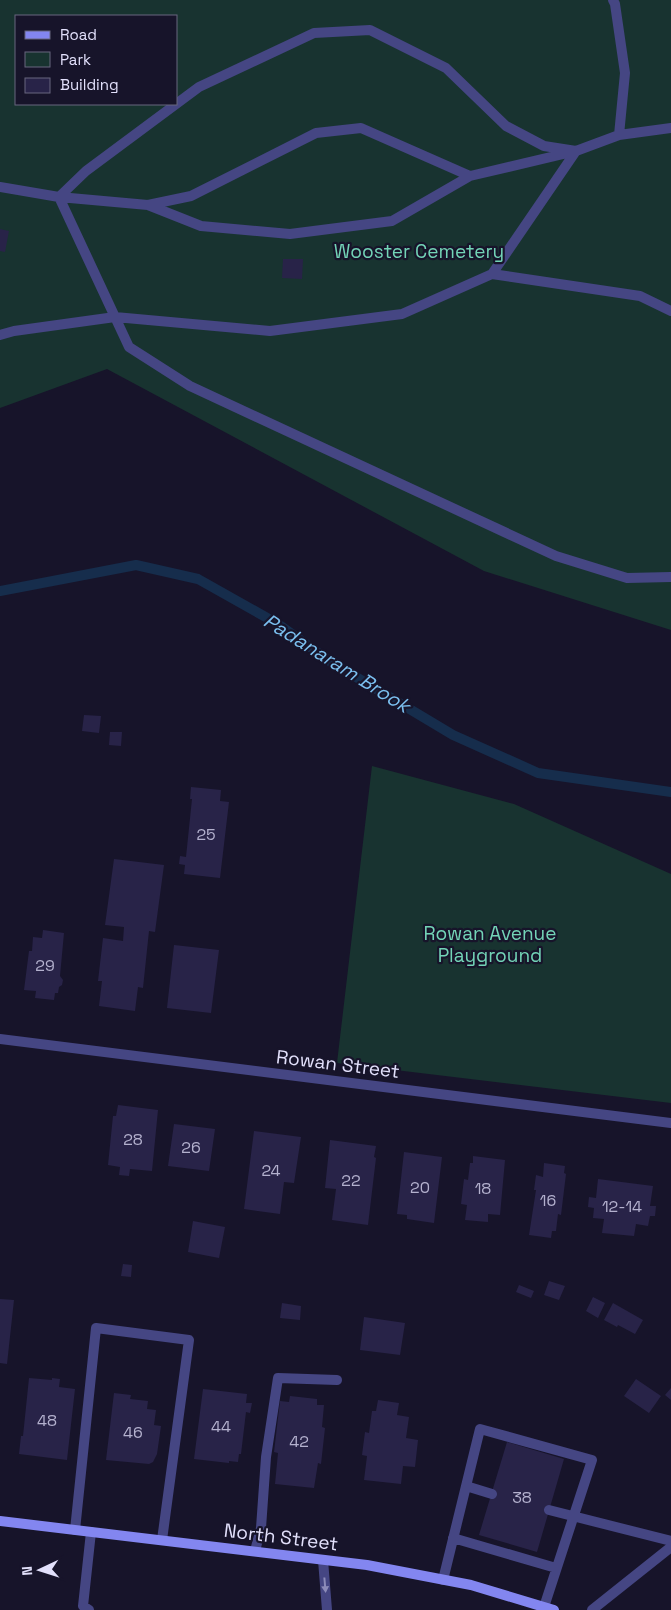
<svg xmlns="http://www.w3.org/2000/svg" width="671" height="1610" font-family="'Space Grotesk',sans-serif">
	<rect width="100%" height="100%" fill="#17142a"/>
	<!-- green -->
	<path fill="#183330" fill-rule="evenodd" d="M0,0H671V630L484,571L107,369L0,408ZM16,16H176V104H16Z
		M372,766L514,804L671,874V1103L337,1063Z"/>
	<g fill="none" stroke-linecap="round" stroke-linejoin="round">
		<!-- stream -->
		<path stroke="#162d4c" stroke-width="10" d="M0,591L136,565L198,579L278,624L331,662L453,735L538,773L671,792"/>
	</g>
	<!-- building -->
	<path fill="#282348" d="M0,229L9,231L5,252L0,251Z
		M283,259H303L302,279L282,278Z
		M84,715L101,716L99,733L82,731Z
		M110,732H122L121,746L109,745Z
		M191,787L221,790L220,801L229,802L220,878L184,874L185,865L179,864L180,856L186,857L192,799H190Z
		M114,859L164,865L155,932L149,931L143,988L138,987L135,1011L99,1006L102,981H98L103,938L123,941L124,927L105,925Z
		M43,930L64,933L60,976L63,980L62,985L59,987L58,993H55L54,1000L35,998L36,991L24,990L29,951H32L33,937L42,938Z
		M174,945L219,950L211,1013L167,1008Z
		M118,1105L158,1110L152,1171L130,1169L129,1176L119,1175L120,1167L108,1165L113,1116H116Z
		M174,1124L215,1129L209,1171L168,1166Z
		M254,1131L301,1137L294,1183L284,1182L280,1214L244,1209Z
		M330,1140L376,1146L374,1157L376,1158L368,1225L332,1220L336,1189L325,1188Z
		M404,1152L442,1157L434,1223L407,1219V1215L397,1214Z
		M473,1156L505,1160L500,1215L488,1214V1222L465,1220L467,1205L461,1204L464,1179L468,1180L470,1163H473Z
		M544,1163L565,1166L564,1173L566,1174L561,1215L558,1214L556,1231H552L551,1238L529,1235L536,1190H534L536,1175L543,1177Z
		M598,1179L653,1186L650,1206H656L655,1216H650L648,1226L636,1224L634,1236L602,1233L604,1219L593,1218L594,1208L588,1207L589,1197L596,1198Z
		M193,1221L225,1227L219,1258L188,1252Z
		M123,1264L132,1265L131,1277L121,1276Z
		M549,1281L565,1286L559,1300L544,1295Z
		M519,1285L534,1291L531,1298L516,1292Z
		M593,1297L605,1303L598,1318L586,1311Z
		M0,1299L14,1300L7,1364L0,1363Z
		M282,1303L301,1306L300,1320L280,1318Z
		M613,1303L643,1320L635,1334L618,1325L617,1327L604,1320Z
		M364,1317L405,1323L400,1355L360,1350Z
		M29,1378L52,1380V1378L60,1379L59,1387L75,1389L67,1460L19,1454L21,1436H23Z
		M636,1379L661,1396L649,1413L624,1396Z
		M671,1388V1400L665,1395Z
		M203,1389L247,1394L246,1403H252L250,1413L246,1412L241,1454H239L238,1462L229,1461V1463L194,1459Z
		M114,1393L131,1395L130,1399L148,1401L147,1409L156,1410L154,1425L161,1426L157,1454L153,1462L149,1464L106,1460Z
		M290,1396L317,1399V1405H324L322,1427L325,1428L321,1464L318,1463L314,1488L275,1484L278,1453L274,1452L280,1401L289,1402Z
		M378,1400L399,1403L397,1415L409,1417L406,1438L418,1440L415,1467L403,1466L401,1484L364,1480L367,1456L362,1455L365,1432L369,1433L372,1411H376Z
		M507,1442L564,1459L537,1552L479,1535Z"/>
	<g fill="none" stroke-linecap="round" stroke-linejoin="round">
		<!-- service -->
		<path stroke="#454683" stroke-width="10" d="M613,0L615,4L625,73L619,135
			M576,151L544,146L506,126L446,68L370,30L314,33L199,87L86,171L59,197L148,205L191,196L316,133L361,128L470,176L576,151L619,135L671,128
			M0,187L59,197L129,347L190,386L556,556L627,578L671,577
			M148,205L201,226L290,234L392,221L470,176
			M492,274L640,296L671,311
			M0,335L14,331L115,317L270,331L402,314L492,274L576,151
			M466,1486L492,1494
			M549,1510L671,1541
			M75,1530L96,1328L189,1340L162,1540
			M453,1538L556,1568
			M255,1551L261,1528L266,1457L278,1378L337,1380
			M323,1560L327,1610
			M443,1580L480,1429L592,1460L544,1607
			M89,1610L83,1606L91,1532"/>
		<!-- minor -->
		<path stroke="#454683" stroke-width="10" d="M0,1039L671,1123"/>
		<!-- tertiary -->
		<path stroke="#454683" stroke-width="10" d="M592,1610L671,1547"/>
		<!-- secondary -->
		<path stroke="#8386f0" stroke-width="10" d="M0,1521L367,1565L471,1585L554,1610"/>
	</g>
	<!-- one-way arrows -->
	<defs><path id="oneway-solid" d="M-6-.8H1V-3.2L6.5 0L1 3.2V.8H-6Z" transform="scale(1.25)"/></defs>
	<use fill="#8c8bb9" href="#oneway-solid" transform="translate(325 1585) rotate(85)"/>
	<g text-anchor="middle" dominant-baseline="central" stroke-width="4.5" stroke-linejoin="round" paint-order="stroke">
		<!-- number labels -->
		<g font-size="16" fill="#b4b1ce">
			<text x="206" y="834">25</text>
			<text x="45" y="965">29</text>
			<text x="133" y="1139">28</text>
			<text x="191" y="1147">26</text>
			<text x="271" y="1170">24</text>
			<text x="351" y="1180">22</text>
			<text x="420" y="1187">20</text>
			<text x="483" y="1188">18</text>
			<text x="548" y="1200">16</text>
			<text x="622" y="1206">12-14</text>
			<text x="47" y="1420">48</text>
			<text x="221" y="1426">44</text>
			<text x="133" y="1432">46</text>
			<text x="299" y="1441">42</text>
			<text x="522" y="1497">38</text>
		</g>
		<!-- park labels -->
		<g font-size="19" fill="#73d4b7" stroke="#17142a">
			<text x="419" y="251">Wooster Cemetery</text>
			<text x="490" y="933">Rowan Avenue<tspan x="490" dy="22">Playground</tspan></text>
		</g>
		<!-- street labels -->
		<g font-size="19" fill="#e2e0fb" stroke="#17142a">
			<text transform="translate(338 1064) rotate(7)">Rowan Street</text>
			<text transform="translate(281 1537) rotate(7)">North Street</text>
		</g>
		<!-- water labels -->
		<g font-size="20" font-style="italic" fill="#7bbfef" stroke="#17142a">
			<text transform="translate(337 663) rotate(32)">Padanaram Brook</text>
		</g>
	</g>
	<!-- legend -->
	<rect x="15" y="15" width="162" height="90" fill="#17142a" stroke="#68667e"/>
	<rect x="25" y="31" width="25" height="8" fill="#8386f0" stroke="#68667e"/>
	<text x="60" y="40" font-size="15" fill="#e2e0fb">Road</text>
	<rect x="25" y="52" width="25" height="15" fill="#183330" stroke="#68667e"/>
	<text x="60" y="65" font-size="15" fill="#e2e0fb">Park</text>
	<rect x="25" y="78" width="25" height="15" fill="#282348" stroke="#68667e"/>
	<text x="60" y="90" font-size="15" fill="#e2e0fb">Building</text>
	<!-- north arrow -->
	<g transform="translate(40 1570) rotate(266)" stroke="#17142a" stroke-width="4" paint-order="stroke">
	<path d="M0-4L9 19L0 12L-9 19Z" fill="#e2e0fb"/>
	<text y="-8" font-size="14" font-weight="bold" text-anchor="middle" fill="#e2e0fb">N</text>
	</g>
</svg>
